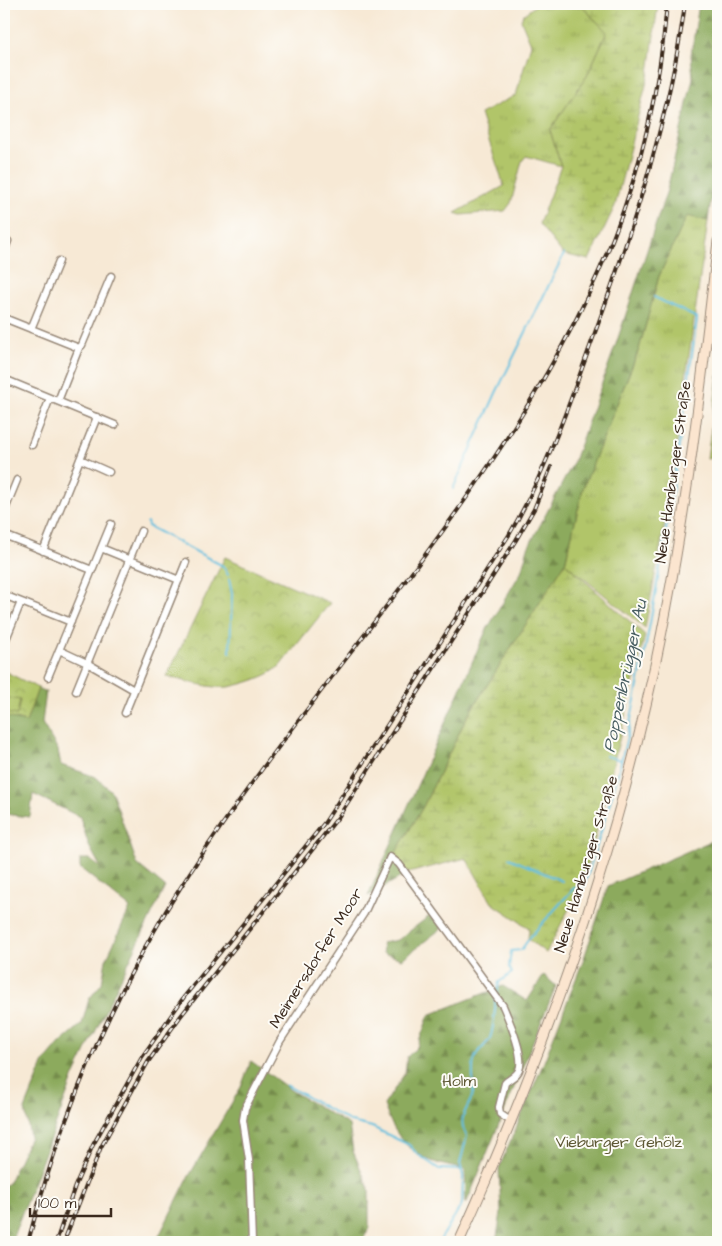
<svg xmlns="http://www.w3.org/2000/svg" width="722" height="1246" font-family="'Architects Daughter',sans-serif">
	<defs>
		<pattern id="grass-tufts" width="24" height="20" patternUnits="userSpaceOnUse" patternTransform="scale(1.25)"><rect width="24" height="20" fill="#b1c569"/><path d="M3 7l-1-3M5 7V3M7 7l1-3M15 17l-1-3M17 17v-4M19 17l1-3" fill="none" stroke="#99a95b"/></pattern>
		<pattern id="forest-firs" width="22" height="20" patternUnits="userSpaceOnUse" patternTransform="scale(1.25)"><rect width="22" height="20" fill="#8caa5d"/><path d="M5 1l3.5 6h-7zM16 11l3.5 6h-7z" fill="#748b4c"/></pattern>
		<pattern id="wetland-marsh" width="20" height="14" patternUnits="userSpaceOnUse" patternTransform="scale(1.25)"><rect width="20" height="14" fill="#b1c569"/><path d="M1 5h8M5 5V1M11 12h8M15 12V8" fill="none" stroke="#99a95b"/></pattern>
		<pattern id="park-crowns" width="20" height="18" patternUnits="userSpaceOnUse" patternTransform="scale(1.25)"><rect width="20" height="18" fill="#b1c569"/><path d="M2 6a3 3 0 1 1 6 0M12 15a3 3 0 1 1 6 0" fill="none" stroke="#99a95b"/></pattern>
	</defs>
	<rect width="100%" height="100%" fill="#fdfcf7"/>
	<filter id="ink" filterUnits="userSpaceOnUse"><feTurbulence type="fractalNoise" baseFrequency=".02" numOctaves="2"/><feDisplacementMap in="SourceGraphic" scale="10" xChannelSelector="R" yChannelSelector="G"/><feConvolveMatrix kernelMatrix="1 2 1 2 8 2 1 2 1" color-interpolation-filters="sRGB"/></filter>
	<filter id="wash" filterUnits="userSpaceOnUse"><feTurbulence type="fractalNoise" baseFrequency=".0096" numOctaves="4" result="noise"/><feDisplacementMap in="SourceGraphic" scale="20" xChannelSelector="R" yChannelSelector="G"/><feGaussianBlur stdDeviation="1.12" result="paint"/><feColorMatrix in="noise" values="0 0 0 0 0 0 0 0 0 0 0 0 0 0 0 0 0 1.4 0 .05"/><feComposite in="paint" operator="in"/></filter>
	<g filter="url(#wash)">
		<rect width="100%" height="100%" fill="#f7e9d5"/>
		<!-- grass -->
		<path fill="url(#grass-tufts)" stroke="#767844" d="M537,4H580L607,32L587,76L550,130L561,166L526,156L522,161L511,203L505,211L461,215L455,213L504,186L480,114L516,95L531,44L521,20L523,15Z
			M687,215L708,221L667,512L645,628L565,563L583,488L639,349L659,276Z
			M718,375V457L707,459Z"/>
		<!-- forest -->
		<path fill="url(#forest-firs)" stroke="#646a3e" d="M699,4H718V146L708,221L687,216L659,276L639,349L583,488L565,563L467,717L423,807L394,856L408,873L368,896L486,631L521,572L528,548L574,461L616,344L667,190L693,78L691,55Z
			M38,688L46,692L42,723L58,750L61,765L96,777L112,792L137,864L165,887L74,1076L11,1242H4V1186L9,1182L30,1137L25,1109L44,1062L60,1043L82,1024L89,999L102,983L106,960L130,908L80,868V859H89L101,868L89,846L80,817L33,794L30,817L4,814V716L26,722Z
			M718,838V1242H496L501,1213L499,1168L544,1062L584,958L608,886Z
			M432,914L442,928L402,959L383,953L382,943L398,940Z
			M544,975L556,986L466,1204L465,1169C420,1163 398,1147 384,1105L405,1073L407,1057L417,1047L429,1015L503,986L527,1001Z
			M251,1061L292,1091L349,1125L353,1151L369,1189V1228L362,1242H156L189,1176L241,1087Z"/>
		<!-- wetland -->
		<path fill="url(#wetland-marsh)" stroke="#767844" d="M580,4H658L649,73L615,206L589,260L563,254L539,224L561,166L550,130L587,76L607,32Z
			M565,563L645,635L595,838L580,888L546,953L528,939L529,928L492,903L466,858L408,873L394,856L423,807L467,717Z"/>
		<!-- park -->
		<path fill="url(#park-crowns)" stroke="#767844" d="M225,557L330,603L279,667C267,677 244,684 228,687C212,689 183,681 167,676Z
			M4,671L38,688L26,722L4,716Z"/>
		<!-- pitch -->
		<path fill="#b1c569" stroke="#767844" d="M4,697L20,700L17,715L4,713Z"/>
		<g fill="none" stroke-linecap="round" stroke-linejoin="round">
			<!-- stream -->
			<path stroke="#61bfdf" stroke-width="2" d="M453,489L496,393L564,254
				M147,522L148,526L223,566L228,575
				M229,579L232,594L230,652
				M606,756L621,760
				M509,858L562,881
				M497,994L499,982L512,973L509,967L511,951L521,950L531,936L574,888L583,889C601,832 620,773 632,714C660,583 679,450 697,318L654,297
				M286,1085L351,1122L372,1127L409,1145L417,1154L439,1169L461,1170
				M439,1242L462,1204L463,1176L460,1163L467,1136C455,1117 470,1108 473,1093C475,1082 470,1071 475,1058C477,1052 485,1046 489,1040C493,1034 496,1006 495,999"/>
		</g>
	</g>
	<g filter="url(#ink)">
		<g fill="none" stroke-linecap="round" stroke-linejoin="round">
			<defs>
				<path id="street" d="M4,25V27
					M4,252L8,241
					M4,318L79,348
					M31,329L59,261
					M4,379L115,425
					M58,401L79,348L82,345L111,276
					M32,445L50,398
					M80,459L109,472
					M4,512L17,480
					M4,535L92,570
					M101,548L179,580
					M43,551L97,417
					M4,595L71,622
					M4,644L21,602
					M59,650L87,663L134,690
					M48,677L111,524
					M76,691L141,531
					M125,713L186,562
					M252,1242L249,1160L243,1120L245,1108L280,1041L364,913L390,857L399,864L503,1006C509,1020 525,1056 519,1070C517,1076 509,1079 505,1083L499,1107L500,1114L512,1122"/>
				<path id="secondary" d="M459,1242C537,1069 603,891 646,705C682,553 700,397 718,241"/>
			</defs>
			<!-- street casing -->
			<use href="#street" stroke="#998a7a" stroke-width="9"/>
			<!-- secondary casing -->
			<use href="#secondary" stroke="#998a7a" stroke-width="11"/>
			<!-- street -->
			<use href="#street" stroke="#fff" stroke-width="6"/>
			<!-- secondary -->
			<use href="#secondary" stroke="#fbe5cf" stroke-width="9"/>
			<defs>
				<path id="rail" d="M66,1236L101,1147L148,1062L180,1017L339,816L516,540L534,509L551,467
					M28,1242C62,1112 116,986 189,874C326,663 520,473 613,238C643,163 660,84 667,4
					M56,1242L75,1186L93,1145L142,1057L184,997L325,822L509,535C547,470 571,399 597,327C635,222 670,115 685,4"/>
			</defs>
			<!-- rail casing -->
			<use href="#rail" stroke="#3b2a1e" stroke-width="4"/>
			<!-- rail -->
			<use href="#rail" stroke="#fdfcf7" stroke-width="2" stroke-dasharray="5.5" stroke-linecap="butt"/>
		</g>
	</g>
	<g text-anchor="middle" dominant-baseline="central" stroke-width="4" stroke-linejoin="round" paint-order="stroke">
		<!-- street labels -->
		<g font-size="16" fill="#3b2a1e" stroke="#fdfcf7">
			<text transform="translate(673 472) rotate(-82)">Neue Hamburger Straße</text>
			<text transform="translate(586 864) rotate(-73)">Neue Hamburger Straße</text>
			<text transform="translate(316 958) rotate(-58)">Meimersdorfer Moor</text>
		</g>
		<!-- park labels -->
		<g font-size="16" fill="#5e5834" stroke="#fdfcf7">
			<text x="459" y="1081">Holm</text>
			<text x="619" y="1142">Vieburger Gehölz</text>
		</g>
		<!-- water labels -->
		<g font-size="18" font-style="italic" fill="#485e62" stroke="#fdfcf7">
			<text transform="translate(625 676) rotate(-78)">Poppenbrügger Au</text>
		</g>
	</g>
	<!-- margin -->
	<rect width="722" height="1246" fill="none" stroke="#fdfcf7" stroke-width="20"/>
	<!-- scale -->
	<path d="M30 1208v8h81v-8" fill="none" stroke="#3b2a1e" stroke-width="2.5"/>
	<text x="38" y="1208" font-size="15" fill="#3b2a1e" stroke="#fdfcf7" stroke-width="4" paint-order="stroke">100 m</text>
</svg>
